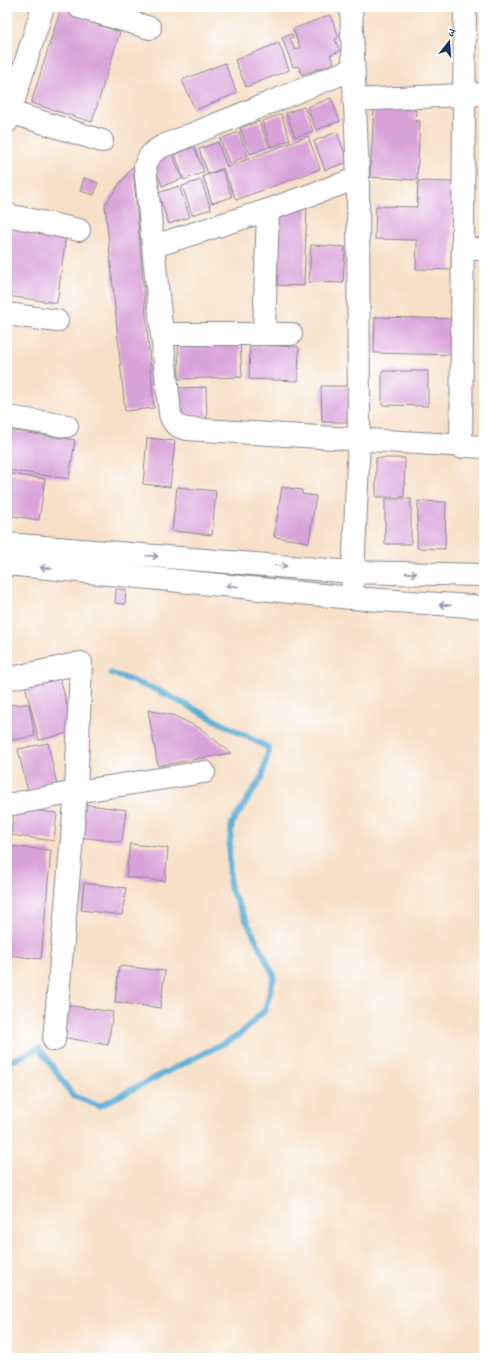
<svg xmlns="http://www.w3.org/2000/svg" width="491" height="1365" font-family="'IM FELL French Canon','Noto Serif Devanagari',serif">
	<rect width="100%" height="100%" fill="#fff"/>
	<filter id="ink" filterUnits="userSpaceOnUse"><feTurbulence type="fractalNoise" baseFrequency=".025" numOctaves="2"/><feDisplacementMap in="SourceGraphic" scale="8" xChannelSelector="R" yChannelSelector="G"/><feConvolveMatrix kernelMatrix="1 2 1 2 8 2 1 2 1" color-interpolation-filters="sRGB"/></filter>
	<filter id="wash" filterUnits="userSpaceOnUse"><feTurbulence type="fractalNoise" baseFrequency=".012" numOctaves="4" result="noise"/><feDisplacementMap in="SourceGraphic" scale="16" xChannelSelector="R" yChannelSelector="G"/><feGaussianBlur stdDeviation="0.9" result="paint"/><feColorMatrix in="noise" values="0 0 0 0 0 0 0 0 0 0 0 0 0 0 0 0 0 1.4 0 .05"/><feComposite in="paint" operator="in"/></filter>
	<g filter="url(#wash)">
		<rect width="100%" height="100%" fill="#f6dfc6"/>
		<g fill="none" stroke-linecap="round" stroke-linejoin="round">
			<!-- stream -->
			<path stroke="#58abd4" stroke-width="6" d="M7,1063L39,1048L73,1096L99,1106L238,1036L265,1010L274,976L230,888L229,851L232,823L262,777L269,748L159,691L111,673"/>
		</g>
		<g id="blocks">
			<!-- building -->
			<path fill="#d8a1d8" d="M7,7H11L7,20Z
				M61,8L91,18L89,22L120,32L92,122L31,103Z
				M330,15L339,37L335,39L340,51L330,55L334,63L302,75L298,66L293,67L282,38L292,34L293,37L290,38L295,50L300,48L293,29Z
				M279,43L289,70L246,87L235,60Z
				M225,63L237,93L195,110L182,80Z
				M331,98L340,121L316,130L307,107Z
				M304,107L313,131L295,137L286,113Z
				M374,108L416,110L415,121H420L417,180L370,177Z
				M281,114L290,140L271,147L262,121Z
				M259,121L269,147L250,154L240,128Z
				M239,132L248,156L229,163L220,139Z
				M337,132L348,162L325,170L314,141Z
				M308,136L320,169L236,200L223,168L208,174L199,149L218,142L227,167Z
				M194,147L204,172L184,180L175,154Z
				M172,153L182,179L162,186L152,160Z
				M133,166L154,408L125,411L105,204Z
				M222,170L232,197L212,203L203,176Z
				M84,178L98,183L94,195L80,191Z
				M201,180L211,209L192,215L182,186Z
				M418,181L453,182L451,270L416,269L417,240L375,239L376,206L417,207Z
				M179,186L190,217L169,224L158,193Z
				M307,205L304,286L274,285V216Z
				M7,227L66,235L57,303L7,296Z
				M311,245L345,247L343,283L309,282Z
				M375,317L456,319V355L374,353Z
				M240,339L242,377L179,379L178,341Z
				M250,345L299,347L298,381L249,379Z
				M382,371H428V406L382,405Z
				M321,386H348L349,422H322Z
				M206,387L207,420H177V388Z
				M482,407H484V436H482Z
				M7,430L75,440L69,479L7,470Z
				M147,438L175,441L170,487L143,484Z
				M376,458H405L404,497H376Z
				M7,473L45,479L39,520L7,515Z
				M177,487L216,491L212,535L172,531Z
				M282,487L302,490V494L316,496L309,542L274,537Z
				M385,499H411V544H385Z
				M418,501L446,502L445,549L417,548Z
				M116,589L126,590L125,604L115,603Z
				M60,676L73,732L39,740L25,685Z
				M29,704L35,736L7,741V705Z
				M148,710L175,716L201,729L231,753L158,766Z
				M48,743L57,785L28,792L18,749Z
				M82,804L126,810L122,842L78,837Z
				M14,808L57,813L54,841L11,835Z
				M130,844L168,848L165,881L126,877Z
				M7,846L51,850L41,959L7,955Z
				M84,883L126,888L122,915L81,910Z
				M119,966L165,971L160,1008L115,1002Z
				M66,1005L113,1012L108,1045L61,1037Z"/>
		</g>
	</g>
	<g filter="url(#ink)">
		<use href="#blocks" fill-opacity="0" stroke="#888792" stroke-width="1"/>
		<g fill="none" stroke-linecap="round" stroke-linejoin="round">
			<defs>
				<path id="minor" d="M79,7L150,28
					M351,7L358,178L359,439L352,598
					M353,69L163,146C153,151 149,155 145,166L170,414C173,424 177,427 187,429L484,447
					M354,100L484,94
					M10,112L102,141
					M7,122L43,7
					M7,215L79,230
					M154,246L268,210L358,178
					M464,249H484
					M7,314L57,321
					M264,333L268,210
					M163,334H291
					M7,417L67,426
					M461,447L465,7
					M7,544L352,572L484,575
					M7,564L352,598L484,607
					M7,679L81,663L76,792L54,1040
					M7,805L76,792L204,772"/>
			</defs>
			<!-- minor casing -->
			<use href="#minor" stroke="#888792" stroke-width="24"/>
			<!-- minor -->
			<use href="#minor" stroke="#fff" stroke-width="22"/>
		</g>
		<!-- one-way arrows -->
		<defs><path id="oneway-shaft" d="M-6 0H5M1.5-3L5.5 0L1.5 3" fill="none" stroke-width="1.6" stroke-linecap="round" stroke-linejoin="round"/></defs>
		<g stroke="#8d97ae">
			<use href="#oneway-shaft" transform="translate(152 556) rotate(5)"/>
			<use href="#oneway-shaft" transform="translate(281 566) rotate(5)"/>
			<use href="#oneway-shaft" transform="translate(46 568) rotate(-174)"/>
			<use href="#oneway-shaft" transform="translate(411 573) rotate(1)"/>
			<use href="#oneway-shaft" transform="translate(232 586) rotate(-174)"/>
			<use href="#oneway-shaft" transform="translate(445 605) rotate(-176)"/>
		</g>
	</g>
	<!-- margin -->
	<rect width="491" height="1365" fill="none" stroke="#fff" stroke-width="24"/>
	<!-- north arrow -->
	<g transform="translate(449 42) rotate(17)" stroke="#ffffff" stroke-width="3" paint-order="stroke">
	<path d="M0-3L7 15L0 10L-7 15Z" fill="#1b2f5e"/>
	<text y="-6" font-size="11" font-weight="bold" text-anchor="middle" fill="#1b2f5e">उ</text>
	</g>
</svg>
